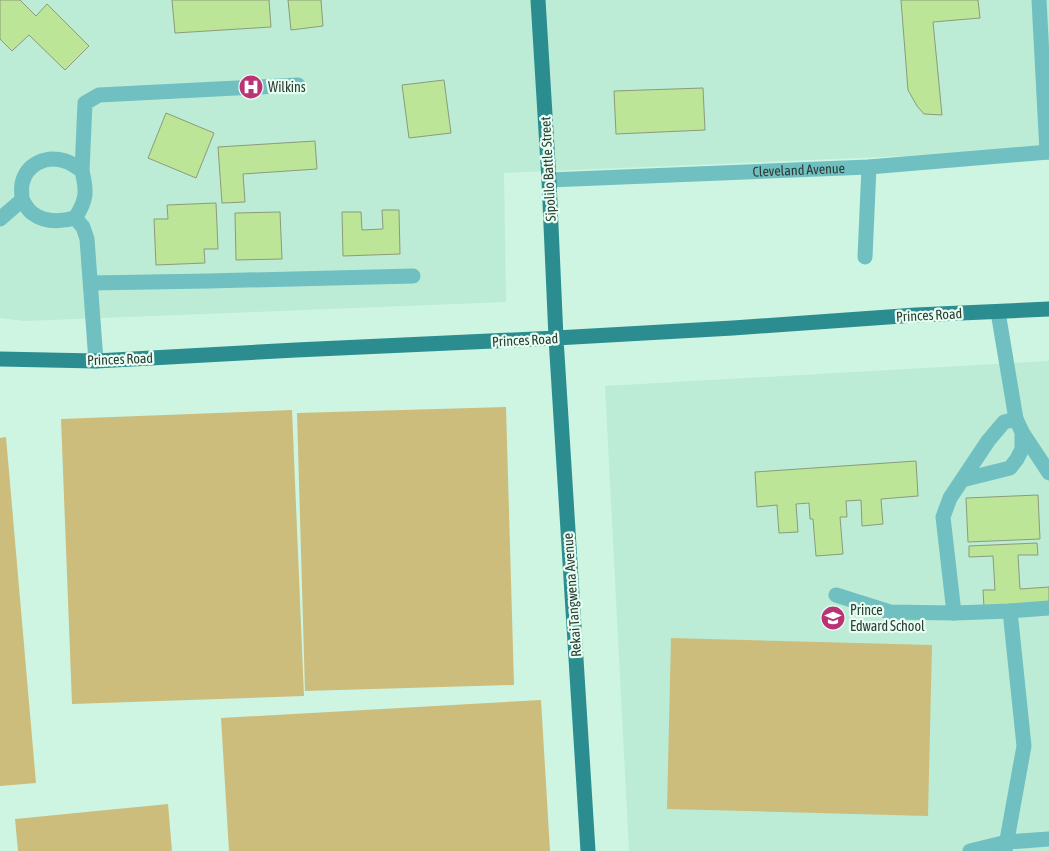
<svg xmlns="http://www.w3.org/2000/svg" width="1049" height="851" font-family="'Asap Condensed',sans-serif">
	<rect width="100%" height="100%" fill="#cef5e2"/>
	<!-- built -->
	<path fill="#bcecd5" d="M0,0H1049V150L504,173L506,302L25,321L0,318Z
		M1049,361V851H629L605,386Z"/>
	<!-- green -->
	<path fill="#ccbd7d" d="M506,407L514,685L305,691L297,413Z
		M292,410L304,696L72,704L61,419Z
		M6,437L36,783L0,786V438Z
		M671,638L932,645L928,816L667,809Z
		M541,700L550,851H229L221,718Z
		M168,804L172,851H18L15,819Z"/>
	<!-- building -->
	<path fill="#bce597" stroke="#8b9b7c" d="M0,0H20L36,16L47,4L89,46L65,70L29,35L12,51L0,39Z
		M172,0H269L271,27L175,33Z
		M288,0H321L323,26L291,30Z
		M901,0H978L980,18L933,22L942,115L924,114L917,106L908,90Z
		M444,80L451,133L409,138L402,85Z
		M703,88L705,130L616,134L614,91Z
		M166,113L214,133L196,178L148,158Z
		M315,141L317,169L243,174L245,202L222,203L218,147Z
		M216,203L218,249H204L205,263L156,265L154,219H168L167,205Z
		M382,210H399L400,254L343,256L342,212H361L362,230L383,229Z
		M280,212L282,259L236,260L235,213Z
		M916,461L918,496L881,499L883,524L862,526L861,500L846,501L847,517H840L843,554L816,556L813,519H810L809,503L796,504L798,532L779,533L777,505L757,507L755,472Z
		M1038,495L1040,539L968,542L966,498Z
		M1037,543L1038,555H1018L1020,589L1049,587V605L984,608L983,590H995L993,556L969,557V546Z"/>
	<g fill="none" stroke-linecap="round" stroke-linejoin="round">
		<!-- minor -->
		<g stroke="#70bfc1" stroke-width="15">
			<path d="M1039,0L1047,152"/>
			<path d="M82,171L85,103L99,95L298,85"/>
			<path id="s1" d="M549,180L869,167L1049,152"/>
			<path d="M22,200C22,195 21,189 22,184C26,164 46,155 65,161C71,163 77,167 82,171C87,191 87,200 75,218"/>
			<path d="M0,219L22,200C25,204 28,210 32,213C45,223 60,222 75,218L83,227L87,239L96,361"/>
			<path d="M865,257L869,167"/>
			<path d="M91,283L208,281L413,276"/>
			<path d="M998,312L1016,419"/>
			<path d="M1022,432L1049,473"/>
			<path d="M836,595L890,612L954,613L1010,611L1049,608"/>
			<path d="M954,613L943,517L950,498L988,441L1004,422L1016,419L1022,432V449L1017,459L1010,468L962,480"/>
			<path d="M970,851L1007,842L1049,839"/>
			<path d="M1005,851L1024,746L1010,611"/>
		</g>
		<!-- major -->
		<path stroke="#2c8d91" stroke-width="15" d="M538,0L549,180L556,338L588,851
			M0,359L96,361L296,350L556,338L733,328L916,315L1049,309"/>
	</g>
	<!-- icons -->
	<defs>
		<symbol id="hospital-disc" viewBox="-11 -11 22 22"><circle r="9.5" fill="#ba3475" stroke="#e7fef2"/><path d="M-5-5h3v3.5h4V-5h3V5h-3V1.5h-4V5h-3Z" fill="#fff"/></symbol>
		<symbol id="school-disc" viewBox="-11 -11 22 22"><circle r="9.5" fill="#ba3475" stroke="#e7fef2"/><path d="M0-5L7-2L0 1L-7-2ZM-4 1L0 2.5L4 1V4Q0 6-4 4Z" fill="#fff"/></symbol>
	</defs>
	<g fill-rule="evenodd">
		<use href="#hospital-disc" x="237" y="73" width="28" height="28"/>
		<use href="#school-disc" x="819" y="604" width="28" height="28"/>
	</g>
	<g text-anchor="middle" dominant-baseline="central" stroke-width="4.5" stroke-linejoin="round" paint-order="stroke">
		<!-- poi labels -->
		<g font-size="14" fill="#2d3c35" stroke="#e7fef2" text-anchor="start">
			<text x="268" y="87">Wilkins</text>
			<text x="850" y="610">Prince<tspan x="850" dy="16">Edward School</tspan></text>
		</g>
		<!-- street labels -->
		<g font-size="14" fill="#2d3c35" stroke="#e7fef2">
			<text transform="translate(548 169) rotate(-93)">Sipolilo Battle Street</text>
			<text stroke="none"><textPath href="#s1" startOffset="250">Cleveland Avenue</textPath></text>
			<text transform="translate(929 315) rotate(-3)">Princes Road</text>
			<text transform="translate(525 340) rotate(-3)">Princes Road</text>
			<text transform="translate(120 359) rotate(-2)">Princes Road</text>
			<text transform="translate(572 595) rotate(-94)">Rekai Tangwena Avenue</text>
		</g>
	</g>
</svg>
